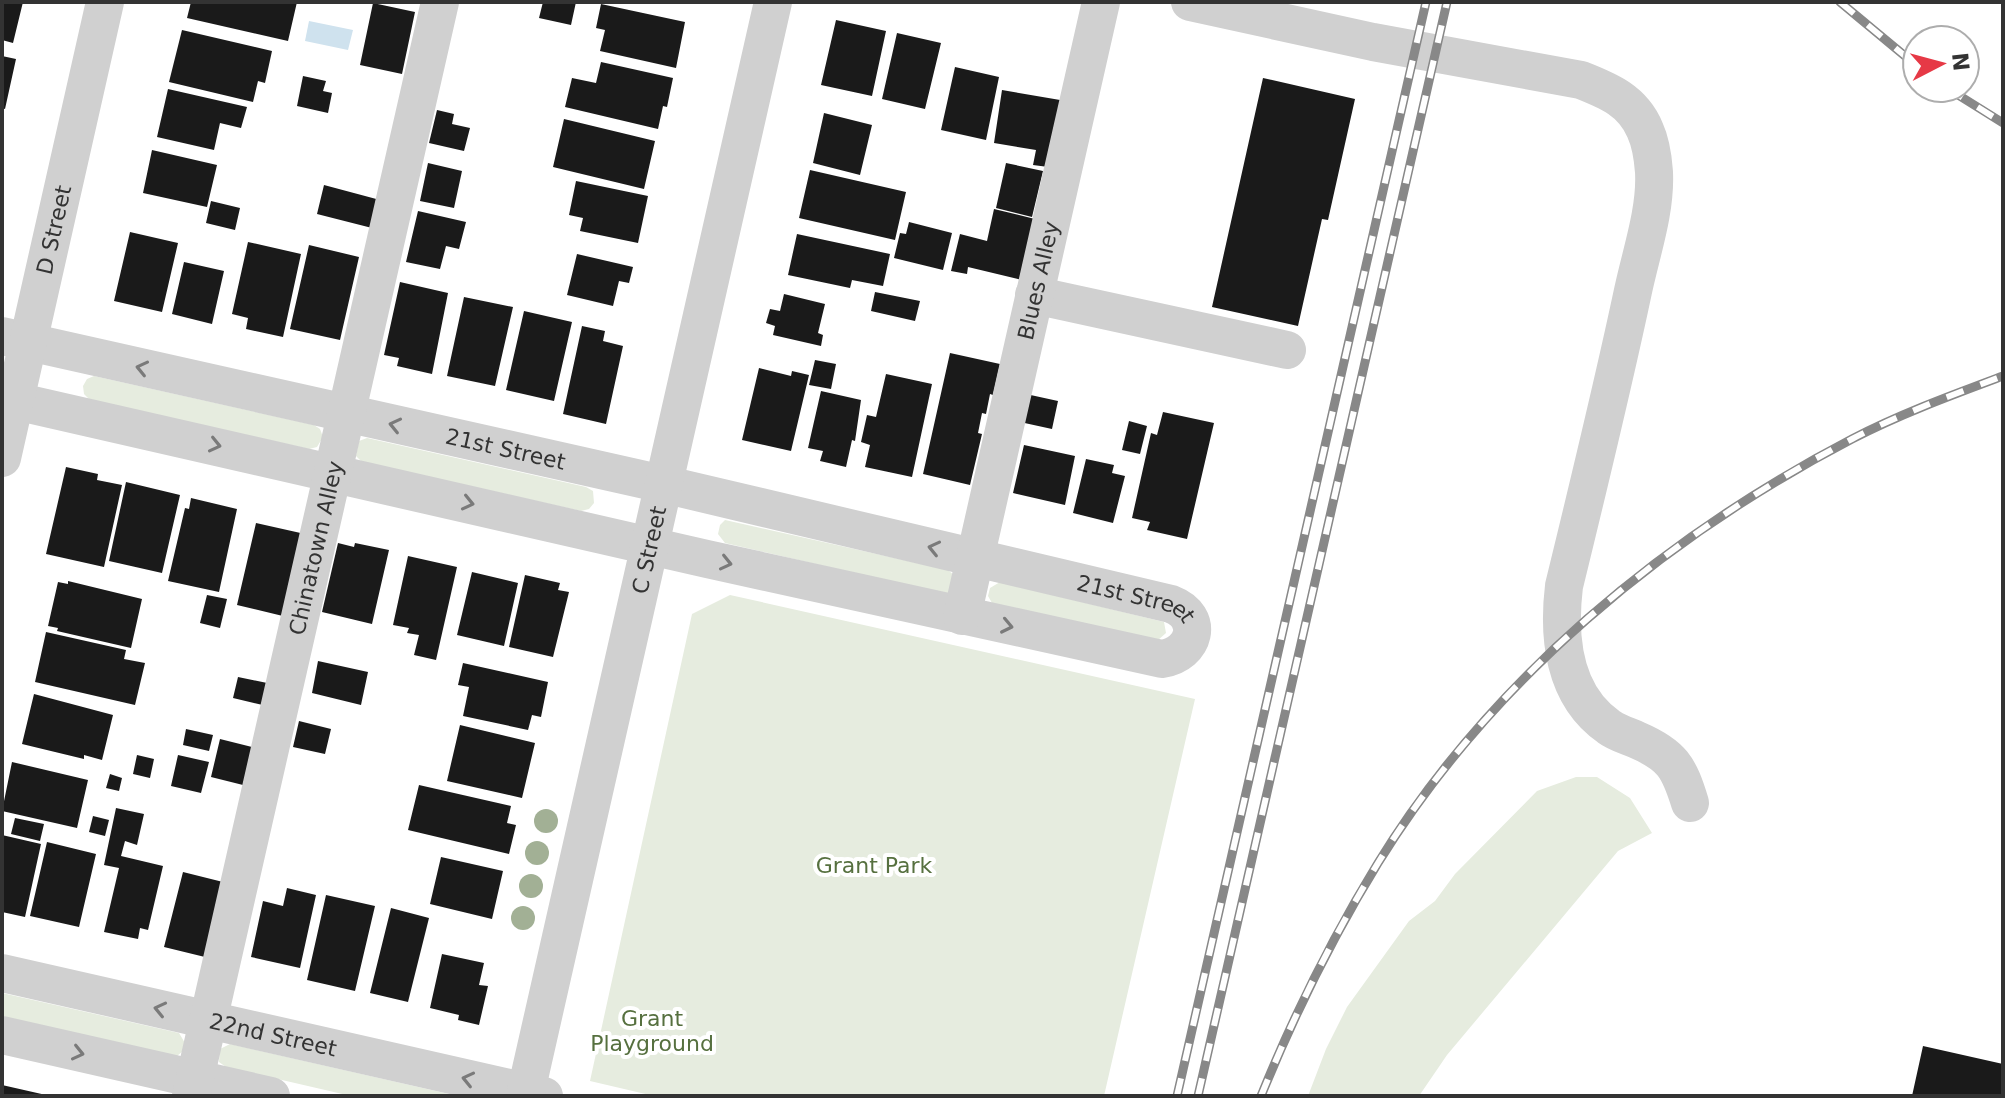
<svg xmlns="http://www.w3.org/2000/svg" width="2005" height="1098" font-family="'DejaVu Sans',sans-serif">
	<rect width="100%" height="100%" fill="#fff"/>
	<!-- green -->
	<path fill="#e6ecdf" d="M94,376L314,425L320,429L323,437L317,447L309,449L90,400L84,394L83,386L87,379Z
		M367,438L586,487L593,491L594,503L589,509L581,511L362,462L356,456L359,441Z
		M725,520L948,570L957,578L951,592L944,594L725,543L718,534L720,525Z
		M1000,582L1164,622L1166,633L1157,641L992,603L988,596L990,588Z
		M730,595L1195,699L1104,1096H654L590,1081L692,614Z
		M1576,777H1597L1630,798L1652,833L1618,851L1447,1055L1419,1096H1308L1326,1049L1347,1007L1409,921L1435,901L1455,874L1537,791Z
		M2,993L179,1033L185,1043L183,1051L177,1056L2,1019Z
		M230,1044L449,1094L453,1096H351L226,1067L219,1062L220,1049Z"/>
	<!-- water -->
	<path fill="#cfe2ee" d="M309,21L353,30L348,50L305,41Z"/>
	<!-- building -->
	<path fill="#1a1a1a" d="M2,2H23L13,43L2,40Z
		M191,2H297L288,41L187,18Z
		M543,2H576L571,25L539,18Z
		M373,3L415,12L402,74L360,65Z
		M601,4L685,22L676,68L600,51L605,30L596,28Z
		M836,20L886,31L872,96L821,85Z
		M182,30L272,51L265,83L258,81L253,102L169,82Z
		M897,33L941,43L925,109L882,99Z
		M2,56L16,59L5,109L2,108Z
		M601,62L673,78L667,107L663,106L658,129L565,107L572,78L596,83Z
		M955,67L999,77L986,140L941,130Z
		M303,76L326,81L323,91L332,93L328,113L297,106Z
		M1263,78L1355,99L1328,220L1322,219L1298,326L1212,307Z
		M168,89L247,107L241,128L220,123L214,150L157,137Z
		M1002,90L1066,101L1056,168L1033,165L1036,150L994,143Z
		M437,110L454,114L452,124L470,128L464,151L429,143Z
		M824,113L872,125L860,175L813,163Z
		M564,119L655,141L644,189L553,167Z
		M152,150L217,165L207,207L143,193Z
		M428,163L462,171L454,208L420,201Z
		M1006,163L1043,171L1032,217L996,208Z
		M810,170L906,192L895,240L799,218Z
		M576,181L648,196L638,243L580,231L583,218L569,215Z
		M324,185L380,200L372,228L317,214Z
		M211,201L240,208L235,230L206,223Z
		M994,209L1035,219L1022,280L968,267L967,274L951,271L960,234L987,241Z
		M418,211L466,222L459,249L446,246L440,269L406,262Z
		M909,222L952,233L943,270L894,258L900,233L906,234Z
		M130,232L178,243L162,312L114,301Z
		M797,234L890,254L883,286L852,280L850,288L788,275Z
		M248,242L301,254L283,337L246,329L248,318L232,314Z
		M309,245L359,257L340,340L290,329Z
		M577,254L633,267L629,283L619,281L613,306L567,295Z
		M184,262L224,271L212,324L172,314Z
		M400,282L448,293L432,374L397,366L399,358L384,355Z
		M875,292L920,301L915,321L871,311Z
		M784,294L825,304L818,333L823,335L821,346L773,335L775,326L766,323L770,309L780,311Z
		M464,297L513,307L495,386L447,376Z
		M524,311L572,322L554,401L506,390Z
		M582,326L605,331L603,341L623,346L606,424L563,414Z
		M950,353L1000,364L993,395L990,394L986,414L982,413L978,433L982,434L970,485L923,474Z
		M815,360L836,364L831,389L809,385Z
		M759,368L791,376L792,371L809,375L791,451L742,440Z
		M886,374L932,384L912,477L865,467L870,445L861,442L867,415L876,417Z
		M821,391L861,400L855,441L852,440L846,467L820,461L823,451L808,448Z
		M1026,394L1058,401L1052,429L1020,422Z
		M1163,412L1214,423L1187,539L1147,530L1150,522L1132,518L1151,433L1157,435Z
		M1129,421L1147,426L1140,454L1122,450Z
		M1024,445L1075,456L1065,505L1013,493Z
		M1086,459L1114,465L1112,473L1125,476L1113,523L1073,513Z
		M66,467L98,474L97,480L122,485L104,567L46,554Z
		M126,482L180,495L162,573L109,561Z
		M191,498L237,509L219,592L168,581L185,508L189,509Z
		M256,523L305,534L287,617L237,605Z
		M338,543L354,547L355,543L389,550L372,624L322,612Z
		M408,556L457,567L436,660L414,655L419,635L407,633L409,628L393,625Z
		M472,572L518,583L504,646L457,635Z
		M525,575L560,583L558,590L569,592L553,657L509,647Z
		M68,581L142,599L131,648L57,631L58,628L48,626L58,582L68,584Z
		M207,595L227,599L220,628L200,623Z
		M46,632L126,650L124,659L145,663L135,705L35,682Z
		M318,661L368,672L361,705L312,693Z
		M463,663L548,682L541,717L532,715L528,730L463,716L469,687L458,685Z
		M238,677L272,684L267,706L233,698Z
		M34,694L113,715L102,760L84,755V759L22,744Z
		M299,721L331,729L325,754L293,747Z
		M460,725L535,743L522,798L447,781Z
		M186,729L213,735L209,751L183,745Z
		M220,739L252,747L243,785L211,777Z
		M137,755L154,759L150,778L133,774Z
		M178,755L209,762L201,793L171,786Z
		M12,762L88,780L77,828L2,811Z
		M110,774L122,778L119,791L106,788Z
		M419,785L511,806L507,823L516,825L509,854L408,830Z
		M116,808L144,814L137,845L125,841L121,856L163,866L148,930L140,928L138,939L104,932L119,868L104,865Z
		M93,816L109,820L105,836L89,832Z
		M15,818L44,824L40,841L11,834Z
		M2,835L41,844L25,917L2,912Z
		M47,842L96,854L79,927L30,916Z
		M441,857L503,871L492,919L430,904Z
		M183,872L227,883L209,958L164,947Z
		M287,888L316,895L300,968L251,957L263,901L283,906Z
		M326,895L375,906L355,991L307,980Z
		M391,908L429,918L408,1002L370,993Z
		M442,954L484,963L479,985L488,986L479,1025L458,1020L459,1015L430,1008Z
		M1923,1046L2003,1064V1096H1912Z
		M2,1085L46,1095V1096H2Z"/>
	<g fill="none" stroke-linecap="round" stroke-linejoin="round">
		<!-- minor -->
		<g stroke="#d0d0d0" stroke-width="38">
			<path d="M1190,2L1373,42L1581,80C1609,91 1633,101 1645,130C1651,143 1653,158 1654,172C1656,211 1641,253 1633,291C1612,390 1588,488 1564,586C1558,636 1563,695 1609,727C1617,733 1628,736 1637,740C1672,755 1679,767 1690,803"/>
			<path d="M1034,295L1287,350"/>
			<path id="s1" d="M2,336L663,484L1171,604C1205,617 1195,654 1162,659L707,559L2,398"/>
			<path id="s2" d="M2,458L105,2"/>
			<path id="s3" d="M962,616L1101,2"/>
			<path id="s4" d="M2,973L544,1096"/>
			<path d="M2,1035L271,1096"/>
			<path id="s5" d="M191,1096L440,2"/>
			<path id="s6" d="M525,1096L773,2"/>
		</g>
		<defs>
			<path id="rail" d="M1840,2L1917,66
				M1947,88L2003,123
				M1177,1096L1426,2
				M1198,1096L1447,2
				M1261,1096C1294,1015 1332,938 1378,863C1490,681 1664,537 1852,439C1900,414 1952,395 2003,376"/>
		</defs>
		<!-- rail casing -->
		<use href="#rail" stroke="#888" stroke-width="9"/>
		<!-- rail -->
		<use href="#rail" stroke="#fff" stroke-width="6" stroke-dasharray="18" stroke-linecap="butt"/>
	</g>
	<!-- trees -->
	<g fill="#a2b095">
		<circle cx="546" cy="821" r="12"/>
		<circle cx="537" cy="853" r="12"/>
		<circle cx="531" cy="886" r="12"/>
		<circle cx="523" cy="918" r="12"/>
	</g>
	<!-- one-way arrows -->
	<defs><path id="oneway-chevron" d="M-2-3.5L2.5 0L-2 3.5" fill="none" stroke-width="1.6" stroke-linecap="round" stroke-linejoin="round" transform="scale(2)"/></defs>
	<g stroke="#7a7a7a">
		<use href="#oneway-chevron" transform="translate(142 368) rotate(-167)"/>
		<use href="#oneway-chevron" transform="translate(395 425) rotate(-167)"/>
		<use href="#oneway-chevron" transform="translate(215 445) rotate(13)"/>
		<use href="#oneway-chevron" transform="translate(468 503) rotate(13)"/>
		<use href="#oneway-chevron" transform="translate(934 548) rotate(-167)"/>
		<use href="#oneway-chevron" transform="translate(726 563) rotate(13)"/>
		<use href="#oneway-chevron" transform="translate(1007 626) rotate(12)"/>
		<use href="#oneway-chevron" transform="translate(160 1009) rotate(-167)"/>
		<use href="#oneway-chevron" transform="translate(78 1053) rotate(13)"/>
		<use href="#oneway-chevron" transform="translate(468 1079) rotate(-167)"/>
	</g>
	<g text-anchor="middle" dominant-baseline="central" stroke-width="8" stroke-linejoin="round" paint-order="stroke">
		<!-- street labels -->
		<g font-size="22" fill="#333" stroke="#fff">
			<text stroke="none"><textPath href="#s2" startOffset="234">D Street</textPath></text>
			<text stroke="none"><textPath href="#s3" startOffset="344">Blues Alley</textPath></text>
			<text stroke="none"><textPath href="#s1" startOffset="516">21st Street</textPath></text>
			<text stroke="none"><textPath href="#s5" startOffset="562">Chinatown Alley</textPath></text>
			<text stroke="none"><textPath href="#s6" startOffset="560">C Street</textPath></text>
			<text stroke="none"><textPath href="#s1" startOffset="1164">21st Street</textPath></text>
			<text stroke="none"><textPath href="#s4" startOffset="278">22nd Street</textPath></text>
		</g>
		<!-- park labels -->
		<g font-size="22" fill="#56703f" stroke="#fff">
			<text x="874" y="865">Grant Park</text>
			<text x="652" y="1018">Grant<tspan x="652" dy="25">Playground</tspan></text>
		</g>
	</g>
	<!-- border -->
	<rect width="2005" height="1098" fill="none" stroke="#333333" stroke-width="8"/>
	<!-- north arrow -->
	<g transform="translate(1941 64) rotate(84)"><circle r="38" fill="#ffffff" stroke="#adadad" stroke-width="2"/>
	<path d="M0-6L14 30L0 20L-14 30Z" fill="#e63946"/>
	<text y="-12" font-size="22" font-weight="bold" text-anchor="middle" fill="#333333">N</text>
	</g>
</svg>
